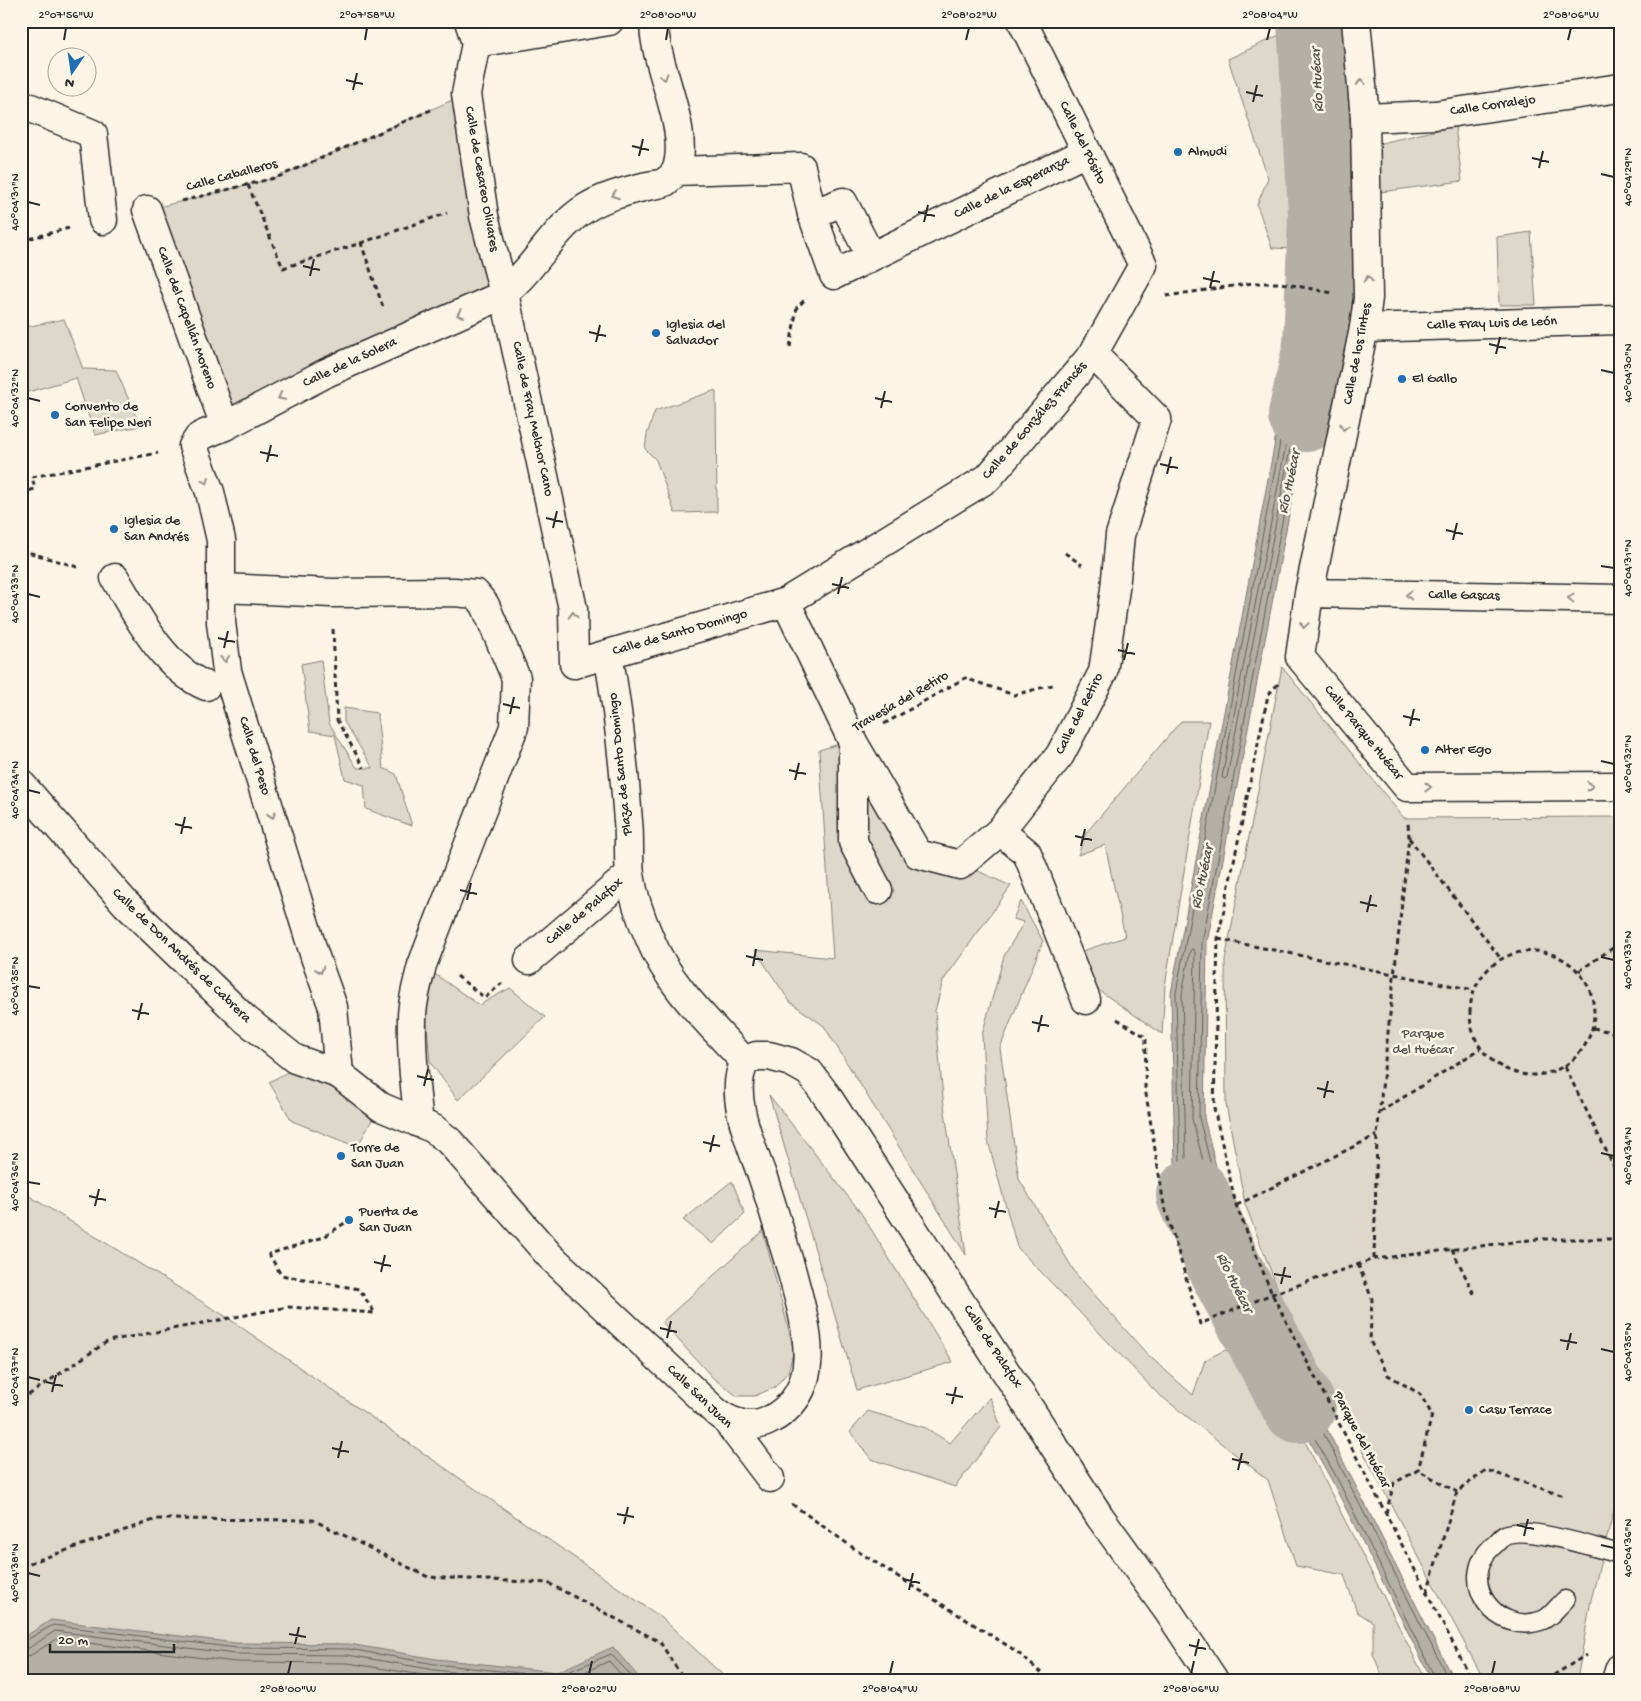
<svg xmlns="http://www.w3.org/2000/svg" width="1641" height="1701" font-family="'Gochi Hand',sans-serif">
	<rect width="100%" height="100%" fill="#fcf5e5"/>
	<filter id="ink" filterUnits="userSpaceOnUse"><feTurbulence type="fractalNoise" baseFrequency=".02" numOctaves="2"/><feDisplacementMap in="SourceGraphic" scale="10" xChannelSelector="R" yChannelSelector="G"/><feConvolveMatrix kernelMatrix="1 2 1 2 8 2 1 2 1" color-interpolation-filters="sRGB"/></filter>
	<g filter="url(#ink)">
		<!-- green -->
		<path fill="#ded8ca" stroke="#84827a" d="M1290,30L1302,110L1294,249L1272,248L1257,205L1268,178L1228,59Z
			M466,94L504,293L225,426L147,210L278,177Z
			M1455,126L1462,181L1381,192L1377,144Z
			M1531,232L1536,305H1499L1497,237Z
			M64,319L83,369L116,370L140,426L95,435L76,378L21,394V328Z
			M716,390L717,512L675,513L656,460L645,449L647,434L655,411Z
			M321,660L329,723L357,768H373L344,722V708L377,713L383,768L396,774L412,826L366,809L364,785L345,779L335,735L310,731L301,664Z
			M1282,667L1404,818L1620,817V1486L1591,1600L1577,1680H1484L1280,1295L1245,1204L1226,1104L1225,960Z
			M1181,721H1209L1165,986L1162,1034L1097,989L1082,951L1125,937L1105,845L1078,855L1086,833Z
			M846,742L861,839L858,764L912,861L978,871L1011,886L943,981L935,1011L943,1098L966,1255L824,1026L790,1002L755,950L833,958L819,750Z
			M1021,901L1043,941L1000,1048L1019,1179L1076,1274L1147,1354L1193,1395L1205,1360L1225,1350L1258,1361L1295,1422L1426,1680H1384L1373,1654V1622L1357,1612L1344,1575L1296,1566L1268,1480L1157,1393L1017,1247L988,1141L982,1035L1004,956L1024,922L1013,919Z
			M422,965L479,1005L510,988L545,1017L458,1100L430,1062Z
			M297,1067L336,1082L372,1120L357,1147L292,1121L269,1082Z
			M769,1095L861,1213L953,1362L857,1390Z
			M732,1181L745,1214L713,1244L683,1220Z
			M21,1191L225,1316L662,1618L728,1680H21Z
			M763,1231L794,1350L788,1372L775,1387L755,1396H737L713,1378L662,1322Z
			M990,1397L1001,1427L955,1487L871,1459L850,1432L868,1411L926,1428L950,1443Z"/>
		<!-- water -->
		<path fill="#b4b0a5" stroke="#7d7b74" d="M1296,21H1331L1342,143L1337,260L1293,262L1306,58Z
			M1292,313L1327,316L1207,943L1204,1118L1225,1203L1254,1282L1226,1291L1175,1164L1171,993L1274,447Z
			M1265,1307L1450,1672L1454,1680H1432L1331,1479L1295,1415L1261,1346L1244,1339L1233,1326Z
			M51,1620L236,1643L349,1644L436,1659L557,1672L613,1647L641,1680H21V1639Z"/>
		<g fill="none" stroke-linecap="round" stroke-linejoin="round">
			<!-- shore -->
			<path stroke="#62605c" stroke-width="1" d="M1301,21L1311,58L1299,254L1301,257L1330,255L1332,253L1337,143L1326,21
				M1307,21L1317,58L1306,247L1308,250L1324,249L1326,247L1330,143L1320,21
				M1299,318L1318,320L1320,323L1202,943L1199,1118L1221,1205L1247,1277L1245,1280L1230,1285L1180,1163L1176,993L1279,448L1296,320Z
				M1304,325L1312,326L1313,329L1227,777L1224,779L1222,777L1285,449L1302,327Z
				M1193,949L1195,952L1192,1119L1215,1206L1239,1273L1235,1277L1232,1275L1186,1161L1182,994L1190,951Z
				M21,1643L53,1625L236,1648L349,1649L435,1664L556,1677L611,1654L635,1680
				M21,1649L29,1648L55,1631L235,1654L348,1655L435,1670L524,1680
				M21,1657L31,1655L57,1639L235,1662L348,1663L454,1680
				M567,1680L609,1661L626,1680
				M1436,1680L1336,1476L1300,1412L1265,1344L1248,1335L1243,1329V1326L1261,1315L1264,1316L1449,1680"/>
			<!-- river -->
			<path stroke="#b4b0a5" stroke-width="74" d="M1305,415L1320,346L1325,213L1314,21
				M1193,1195L1226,1270L1299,1406"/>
			<defs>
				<path id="service" d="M1565,1600C1559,1605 1551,1617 1543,1620C1496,1638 1455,1580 1493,1546C1497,1543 1501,1537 1505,1535C1526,1525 1595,1548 1620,1554"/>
				<path id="pedestrian" d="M1356,21L1365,118L1368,298L1364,328
					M21,104L93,134L103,220
					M812,214L843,202L864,243
					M115,578C138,617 163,667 206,686
					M221,588L332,593L454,592L476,594L485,605L516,678L514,727L422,965C418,982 412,1000 412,1018C411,1053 415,1088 419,1123
					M1000,831L1027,853L1086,1000
					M726,1420L770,1478"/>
				<path id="minor" d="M469,21L476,43L466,94L484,216L504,293L573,609L574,664L786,602L988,478L1093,354L1143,265L1022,21
					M476,43L609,21
					M1365,118L1435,115L1620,88
					M676,171L801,167L812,214L834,275L1086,152
					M147,210L225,426
					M1620,320L1364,328L1309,593L1300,657L1407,787L1620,786
					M1309,593L1620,599
					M786,602L853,742L918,854L960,865L1000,831L1060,755L1103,672L1115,589L1120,535L1157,419L1093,354
					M608,654C618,709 624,765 628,821C630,838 628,856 630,874C633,896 641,919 650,939C670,988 711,1024 745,1062
					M853,743V842L878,890
					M529,960L630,874
					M339,1074L333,1007L315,957L227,671L221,622V540L210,492L193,446L199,437L205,434L225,426L326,373L494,299C532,277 549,231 586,208C603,197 624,192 643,187C650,185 659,185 665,182C668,180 674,174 676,171C692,130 653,65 654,21
					M1616,1680L1620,1668"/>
				<path id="tertiary" d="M21,784L126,904L245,1019L295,1059L339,1074L381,1107L434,1129L449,1141L550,1256L715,1411C729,1422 750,1430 768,1421C829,1391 805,1321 791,1269C782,1239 773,1208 763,1178C752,1147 727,1093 745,1062L756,1056H769L791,1062L809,1072L827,1096L1100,1517L1168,1611L1214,1680"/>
			</defs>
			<!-- service casing -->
			<use href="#service" stroke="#2b2b2b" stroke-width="21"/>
			<!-- pedestrian casing -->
			<use href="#pedestrian" stroke="#2b2b2b" stroke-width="31"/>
			<!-- minor casing -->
			<use href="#minor" stroke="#2b2b2b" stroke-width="31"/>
			<!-- tertiary casing -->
			<use href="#tertiary" stroke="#2b2b2b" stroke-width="31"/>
			<!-- path -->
			<path stroke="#2b2b2b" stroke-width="3" stroke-dasharray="5 4" stroke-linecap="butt" d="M248,185L283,268L361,243L384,310
				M182,201L278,177L433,109
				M21,241L69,228
				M361,243L447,213
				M1166,296L1253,283H1281L1333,293
				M790,347L797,307L807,298
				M21,493L35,489L32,477L158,453
				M21,550L81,568
				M1065,553L1082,565
				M333,629L337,720L364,768
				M1278,684L1268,695L1218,939L1214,1108L1236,1205L1272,1294L1472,1680
				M884,724L965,678L1014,695L1056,684
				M1409,838L1501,959
				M1218,939L1474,990
				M1470 1013a62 62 0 1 1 124 0a62 62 0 1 1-124 0Z
				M1579,971L1620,943
				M457,976L485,998L502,983
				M1117,1019L1146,1037L1145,1088L1164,1205L1200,1324L1272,1294L1374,1259L1538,1239H1620
				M1593,1028L1620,1034
				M1565,1067L1620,1179
				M1380,1112L1480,1049
				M1618,1173L1620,1164
				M1237,1205L1377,1135
				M1452,1249L1475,1296
				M1374,1259L1377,1135L1409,837L1408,823
				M1358,1264L1372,1299L1370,1341L1388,1375L1420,1394L1432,1415L1418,1470
				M21,1400L108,1341L288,1307L375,1313L359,1289L281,1275L269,1254L324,1237L349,1220
				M792,1504L859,1552L1016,1651L1049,1680
				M1386,1513L1394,1483L1418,1470L1457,1492
				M21,1566L157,1519L313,1520L428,1577L548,1583L660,1642L684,1680
				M1427,1592L1457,1492L1486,1470L1564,1496
				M1546,1680L1586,1655"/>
			<!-- service -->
			<use href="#service" stroke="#fcf5e5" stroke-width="18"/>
			<!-- pedestrian -->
			<use href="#pedestrian" stroke="#fcf5e5" stroke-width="28"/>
			<!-- minor -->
			<use href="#minor" stroke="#fcf5e5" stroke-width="28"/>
			<!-- tertiary -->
			<use href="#tertiary" stroke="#fcf5e5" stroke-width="28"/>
		</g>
		<!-- one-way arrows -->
		<defs><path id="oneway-chevron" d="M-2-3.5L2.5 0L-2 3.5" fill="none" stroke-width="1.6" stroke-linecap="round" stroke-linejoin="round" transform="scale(1.25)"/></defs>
		<g stroke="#949088">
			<use href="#oneway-chevron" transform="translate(664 77) rotate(73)"/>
			<use href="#oneway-chevron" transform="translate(1361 82) rotate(-95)"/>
			<use href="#oneway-chevron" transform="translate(615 195) rotate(160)"/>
			<use href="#oneway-chevron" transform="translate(1368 279) rotate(-91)"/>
			<use href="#oneway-chevron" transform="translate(460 314) rotate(158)"/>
			<use href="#oneway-chevron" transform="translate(281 397) rotate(152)"/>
			<use href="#oneway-chevron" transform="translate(1344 427) rotate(102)"/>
			<use href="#oneway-chevron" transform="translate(206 481) rotate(67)"/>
			<use href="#oneway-chevron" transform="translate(1409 595) rotate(-179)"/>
			<use href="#oneway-chevron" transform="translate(1571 598) rotate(-179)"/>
			<use href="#oneway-chevron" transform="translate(573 615) rotate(-92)"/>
			<use href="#oneway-chevron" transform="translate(1304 625) rotate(98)"/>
			<use href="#oneway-chevron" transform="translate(225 659) rotate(83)"/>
			<use href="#oneway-chevron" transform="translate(1590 786)"/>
			<use href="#oneway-chevron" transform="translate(1428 787)"/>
			<use href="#oneway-chevron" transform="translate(272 815) rotate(73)"/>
			<use href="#oneway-chevron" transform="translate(320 970) rotate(70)"/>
		</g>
	</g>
	<!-- ticks -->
	<path fill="none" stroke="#2b2b2b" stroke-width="2" d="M64,40L66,28M365,40L367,28M666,40L668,28M966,40L969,28M1267,40L1270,28M1568,40L1571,28M346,80L363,84M353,90L357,73M1246,92L1263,96M1253,102L1257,85M632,146L649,150M639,156L643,139M1532,158L1549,162M1539,168L1543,151M1601,174L1614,177M28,202L40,205M918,212L935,216M924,222L928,205M303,266L320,270M310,276L314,259M1203,278L1220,282M1210,288L1214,271M589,332L606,336M596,342L600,325M1489,344L1506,348M1496,354L1500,337M1601,370L1614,373M28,398L40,401M875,398L892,402M881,408L885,391M260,452L278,456M267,462L271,445M1160,464L1178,468M1167,474L1171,457M546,518L563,522M553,528L557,511M1446,530L1463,534M1453,540L1457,523M1601,566L1614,568M832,584L849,588M28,594L40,597M838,594L842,577M218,638L235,642M224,648L228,631M1118,650L1135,654M1124,660L1128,643M503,704L520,708M510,714L514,697M1403,716L1420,720M1410,726L1414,709M1601,761L1614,764M789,770L806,774M795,780L799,763M28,790L40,793M175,824L192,828M181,834L185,817M1075,836L1092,840M1081,846L1085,829M460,890L477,894M467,900L471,883M1360,902L1377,906M1367,912L1371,895M746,956L763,960M1601,957L1614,960M753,966L756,949M28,986L40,988M132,1010L149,1014M138,1020L142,1003M1032,1022L1049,1026M1038,1032L1042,1015M417,1076L434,1080M424,1086L428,1069M1317,1088L1334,1092M1324,1098L1328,1081M703,1142L720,1146M710,1152L714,1135M1601,1153L1614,1156M28,1182L40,1184M89,1196L106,1200M95,1206L99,1189M989,1208L1006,1212M995,1218L999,1201M374,1262L391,1266M381,1272L385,1255M1274,1274L1291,1277M1281,1284L1285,1267M660,1328L677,1332M667,1338L671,1321M1560,1340L1577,1343M1601,1349L1614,1352M1567,1350L1571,1333M28,1377L40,1380M46,1382L63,1386M52,1392L56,1375M946,1394L963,1397M952,1404L956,1387M332,1448L349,1452M338,1458L342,1441M1232,1459L1249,1463M1238,1470L1242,1453M617,1514L634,1517M624,1524L628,1507M1517,1525L1534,1529M1524,1536L1528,1519M1601,1545L1614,1548M28,1573L40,1576M903,1579L920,1583M909,1590L913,1573M289,1634L306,1637M295,1644L299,1627M1189,1645L1206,1649M1195,1656L1199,1639M288,1674L291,1661M589,1674L592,1661M890,1674L893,1661M1191,1674L1194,1661M1492,1674L1495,1661"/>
	<!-- markers -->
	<g fill="#1f6fb2" stroke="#fcf5e5" stroke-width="2">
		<circle cx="1178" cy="152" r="5"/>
		<circle cx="656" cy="333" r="5"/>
		<circle cx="1402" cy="379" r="5"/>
		<circle cx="55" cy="415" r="5"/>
		<circle cx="114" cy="529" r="5"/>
		<circle cx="1425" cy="750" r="5"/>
		<circle cx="341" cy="1156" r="5"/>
		<circle cx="349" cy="1220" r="5"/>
		<circle cx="1469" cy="1410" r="5"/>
	</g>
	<g text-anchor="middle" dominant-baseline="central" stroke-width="5" stroke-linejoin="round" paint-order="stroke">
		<!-- street labels -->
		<g font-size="14" fill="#2b2b2b" stroke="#fcf5e5">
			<text transform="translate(1493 106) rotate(-8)">Calle Corralejo</text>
			<text transform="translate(1082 143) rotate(64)">Calle del Pósito</text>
			<text transform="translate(232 176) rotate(-15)">Calle Caballeros</text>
			<text transform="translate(481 179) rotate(80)">Calle de Cesareo Olivares</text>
			<text transform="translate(1012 188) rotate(-26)">Calle de la Esperanza</text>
			<text transform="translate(186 318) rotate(70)">Calle del Capellán Moreno</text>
			<text transform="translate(1492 324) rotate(-2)">Calle Fray Luis de León</text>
			<text transform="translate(1358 354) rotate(-79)">Calle de los Tintes</text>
			<text transform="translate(350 363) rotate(-25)">Calle de la Solera</text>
			<text transform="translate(532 419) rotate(78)">Calle de Fray Melchor Cano</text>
			<text transform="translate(1035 421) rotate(-49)">Calle de González Francés</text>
			<text transform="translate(1464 596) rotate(1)">Calle Gascas</text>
			<text transform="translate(680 633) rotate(-16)">Calle de Santo Domingo</text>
			<text transform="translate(901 702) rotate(-30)">Travesía del Retiro</text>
			<text transform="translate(1080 714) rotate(-63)">Calle del Retiro</text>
			<text transform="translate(1363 733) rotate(51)">Calle Parque Huécar</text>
			<text transform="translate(254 756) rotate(73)">Calle del Peso</text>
			<text transform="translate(621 764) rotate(-96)">Plaza de Santo Domingo</text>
			<text transform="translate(585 912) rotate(-40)">Calle de Palafox</text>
			<text transform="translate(181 956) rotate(44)">Calle de Don Andrés de Cabrera</text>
			<text transform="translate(992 1347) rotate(57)">Calle de Palafox</text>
			<text transform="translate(699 1397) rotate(44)">Calle San Juan</text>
			<text transform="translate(1361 1440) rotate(62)">Parque del Huécar</text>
		</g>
		<!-- poi labels -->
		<g font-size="14" fill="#2b2b2b" stroke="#fcf5e5" text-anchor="start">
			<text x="1188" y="152">Almudi</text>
			<text x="666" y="325">Iglesia del<tspan x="666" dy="16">Salvador</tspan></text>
			<text x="1412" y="379">El Gallo</text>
			<text x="65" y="407">Convento de<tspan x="65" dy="16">San Felipe Neri</tspan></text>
			<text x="124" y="521">Iglesia de<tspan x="124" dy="16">San Andrés</tspan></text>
			<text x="1435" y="750">Alter Ego</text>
			<text x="351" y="1148">Torre de<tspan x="351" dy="16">San Juan</tspan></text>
			<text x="359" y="1212">Puerta de<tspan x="359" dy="16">San Juan</tspan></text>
			<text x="1479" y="1410">Casu Terrace</text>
		</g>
		<!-- park labels -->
		<g font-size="14" fill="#585653" stroke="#fcf5e5">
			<text x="1423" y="1034">Parque<tspan x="1423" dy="16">del Huécar</tspan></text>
		</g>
		<!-- water labels -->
		<g font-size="15" font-style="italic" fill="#545350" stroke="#fcf5e5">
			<text transform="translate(1318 80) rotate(-93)">Río Huécar</text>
			<text transform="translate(1290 482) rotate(-78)">Río Huécar</text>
			<text transform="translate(1203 877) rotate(-78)">Río Huécar</text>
			<text transform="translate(1234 1283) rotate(63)">Río Huécar</text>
		</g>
	</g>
	<!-- margin -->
	<rect width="1641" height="1701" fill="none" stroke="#fcf5e5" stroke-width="55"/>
	<!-- north arrow -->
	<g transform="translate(72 72) rotate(193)"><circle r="24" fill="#fcf5e5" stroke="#a8a49b"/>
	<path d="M0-4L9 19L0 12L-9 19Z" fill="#1f6fb2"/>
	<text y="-8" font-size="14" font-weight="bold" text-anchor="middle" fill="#2b2b2b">N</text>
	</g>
	<!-- scale -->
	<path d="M50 1644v8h124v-8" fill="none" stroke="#2b2b2b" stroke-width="2.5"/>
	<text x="58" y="1644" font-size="15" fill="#2b2b2b" stroke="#fcf5e5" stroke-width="4" paint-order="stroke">20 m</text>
	<rect x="28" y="28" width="1586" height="1646" fill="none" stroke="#2b2b2b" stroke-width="2"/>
	<g font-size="12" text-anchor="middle" fill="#2b2b2b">
		<text x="66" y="18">2°07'56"W</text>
		<text x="367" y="18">2°07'58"W</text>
		<text x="668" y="18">2°08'00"W</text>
		<text x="969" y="18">2°08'02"W</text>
		<text x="1270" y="18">2°08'04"W</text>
		<text x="1571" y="18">2°08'06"W</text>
		<text transform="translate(1627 177) rotate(-90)" y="4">40°04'29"N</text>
		<text transform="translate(14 202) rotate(-90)" y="4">40°04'31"N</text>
		<text transform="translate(1627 373) rotate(-90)" y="4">40°04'30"N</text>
		<text transform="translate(14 398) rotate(-90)" y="4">40°04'32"N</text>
		<text transform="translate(1627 568) rotate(-90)" y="4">40°04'31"N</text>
		<text transform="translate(14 594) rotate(-90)" y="4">40°04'33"N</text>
		<text transform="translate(1627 764) rotate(-90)" y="4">40°04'32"N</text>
		<text transform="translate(14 790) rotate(-90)" y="4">40°04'34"N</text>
		<text transform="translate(1627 960) rotate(-90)" y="4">40°04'33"N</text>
		<text transform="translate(14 986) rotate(-90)" y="4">40°04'35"N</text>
		<text transform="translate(1627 1156) rotate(-90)" y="4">40°04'34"N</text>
		<text transform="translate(14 1182) rotate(-90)" y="4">40°04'36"N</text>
		<text transform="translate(1627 1352) rotate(-90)" y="4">40°04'35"N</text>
		<text transform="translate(14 1377) rotate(-90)" y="4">40°04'37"N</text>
		<text transform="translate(1627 1548) rotate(-90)" y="4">40°04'36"N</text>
		<text transform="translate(14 1573) rotate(-90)" y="4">40°04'38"N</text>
		<text x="288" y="1692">2°08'00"W</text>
		<text x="589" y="1692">2°08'02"W</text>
		<text x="890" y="1692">2°08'04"W</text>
		<text x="1191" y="1692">2°08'06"W</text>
		<text x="1492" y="1692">2°08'08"W</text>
	</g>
</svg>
